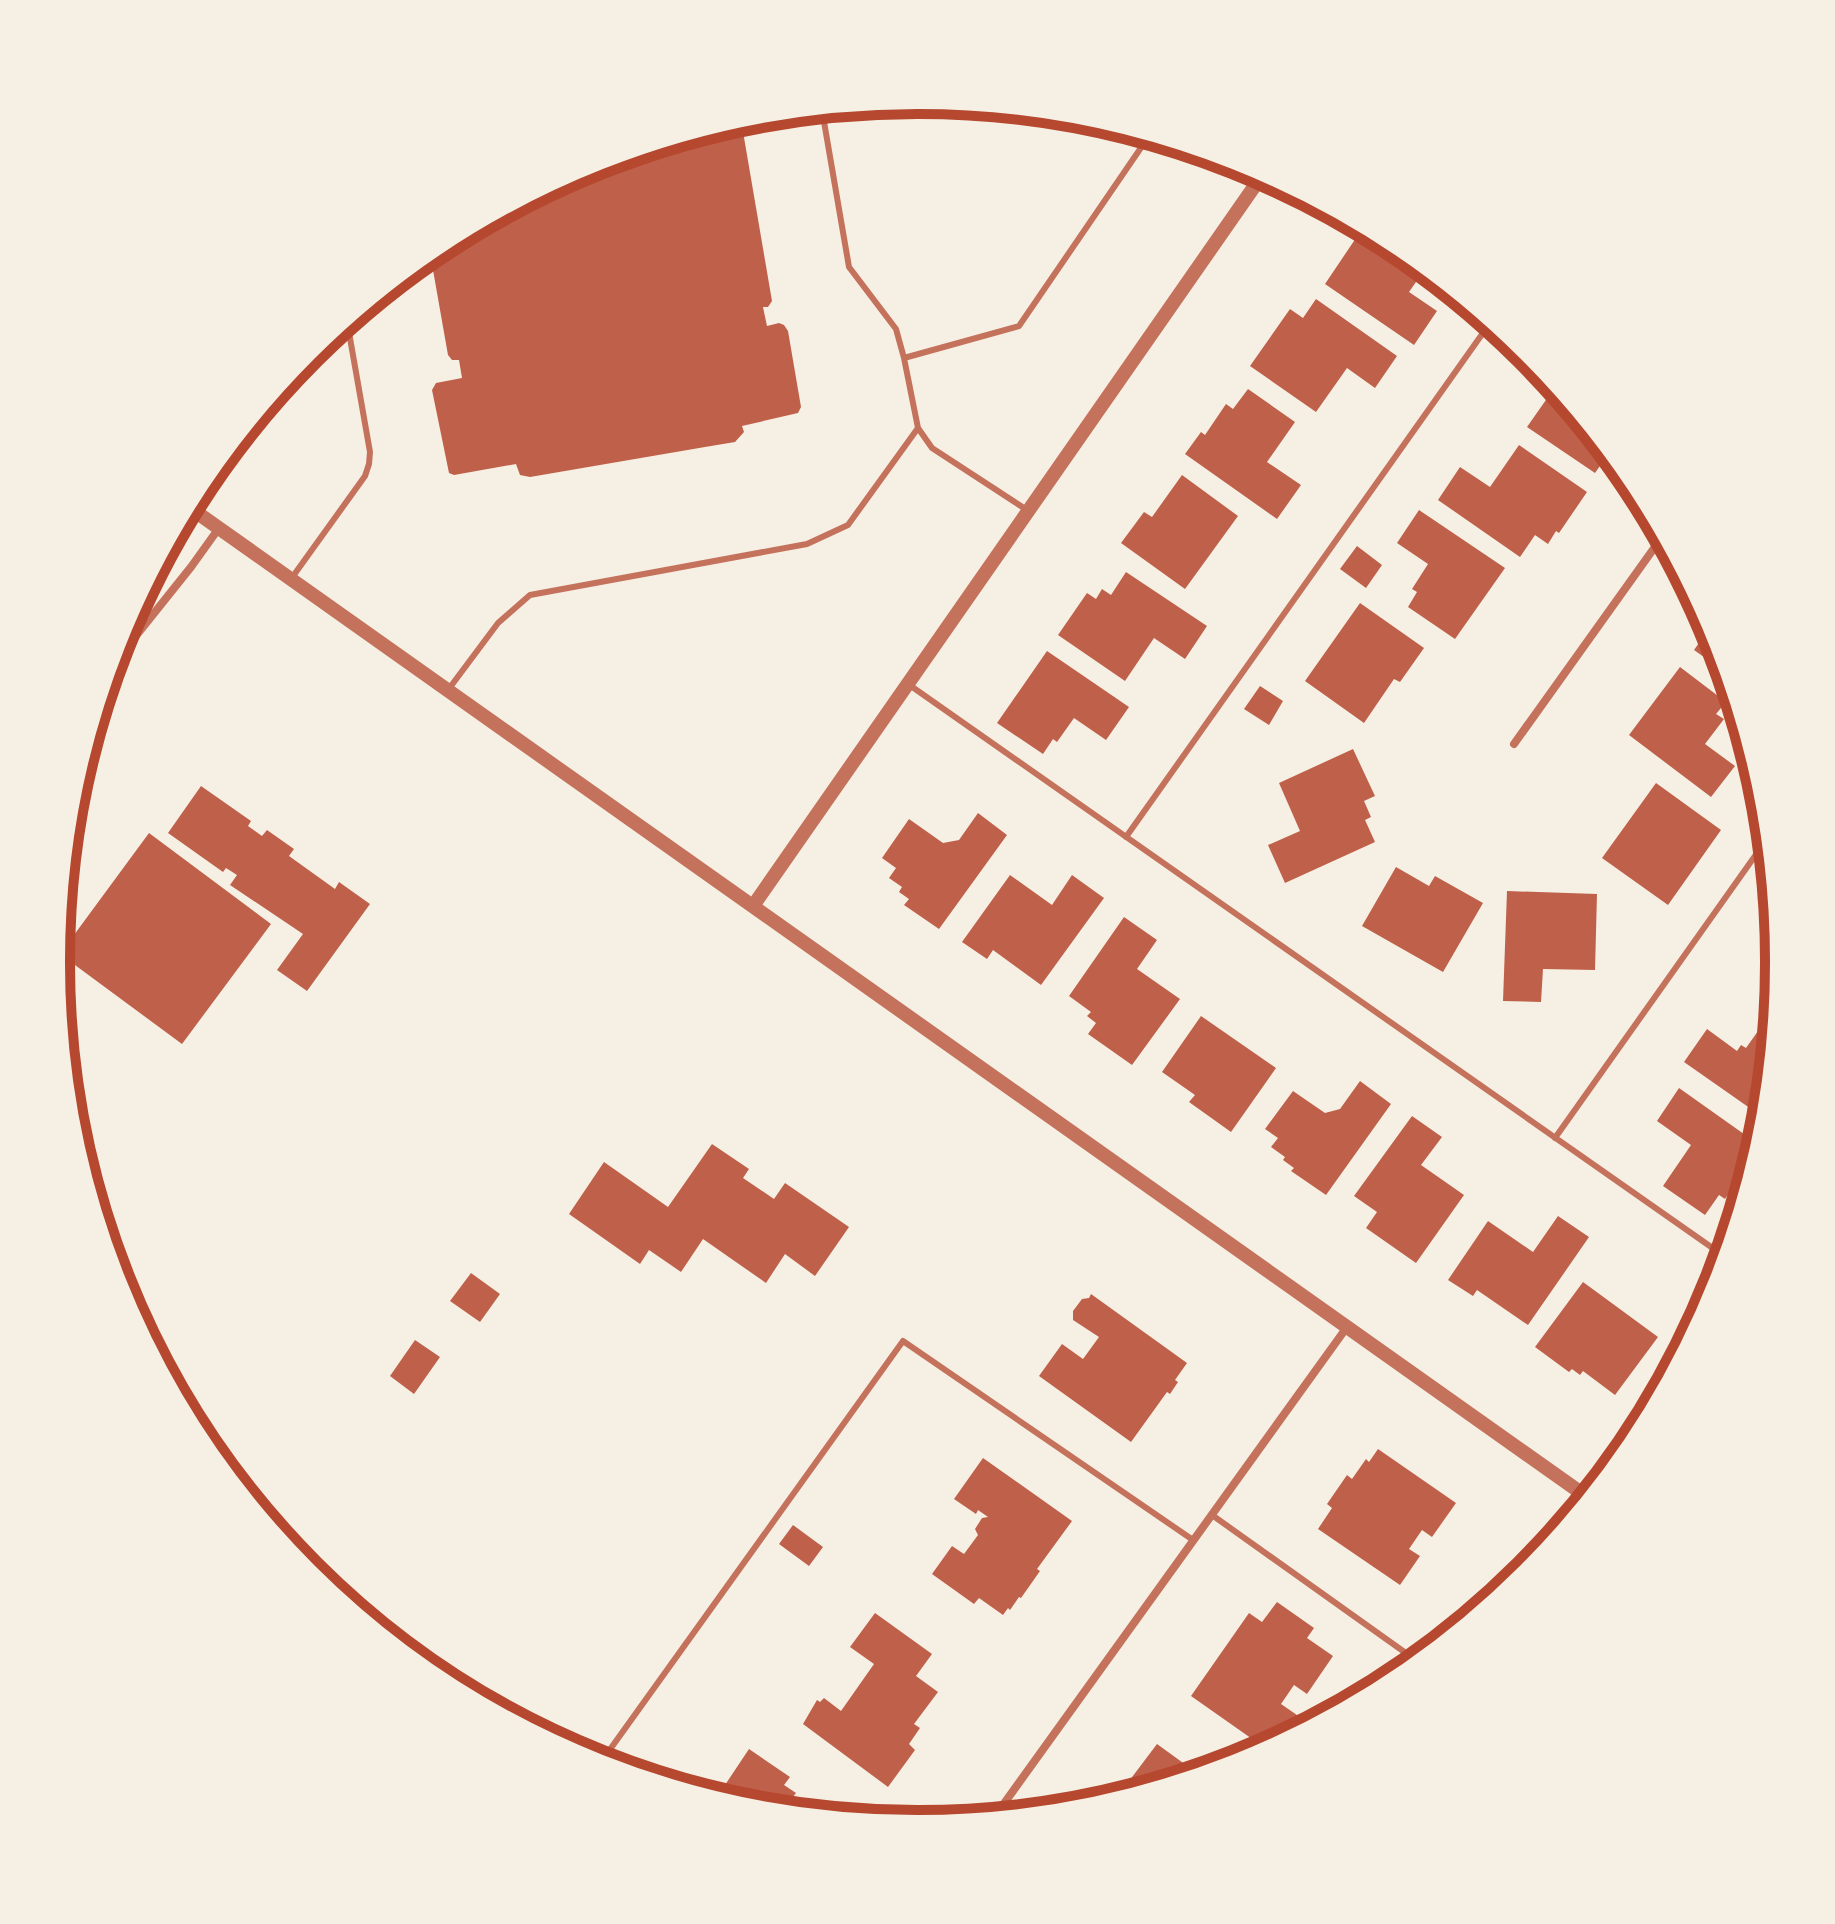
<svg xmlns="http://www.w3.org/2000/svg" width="1835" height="1924" font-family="Cabin,sans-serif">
	<rect width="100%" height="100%" fill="#f6efe4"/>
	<!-- building -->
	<path fill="#bf614a" d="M741,120L772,301L768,307H763L764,312L767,326L779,323L784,325L788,331L801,407L798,413L742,426L744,432L735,442L705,447L530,477L520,475L516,464L454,475L449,473L432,390L436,383L462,378L459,360H452L448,355L430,253L439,245L588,166Z
		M1356,224L1397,246L1425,269L1409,292L1437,311L1414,345L1325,284L1360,232L1354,228Z
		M1316,299L1397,356L1375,388L1347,368L1316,412L1250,366L1290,309L1303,318Z
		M1555,387L1609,453L1595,473L1527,427Z
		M1248,389L1295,422L1267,462L1301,485L1277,519L1185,454L1201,432L1205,435L1226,404L1233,409Z
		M1519,445L1587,492L1559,533L1556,531L1548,544L1535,535L1520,557L1438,500L1460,467L1490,487Z
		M1182,475L1238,516L1185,589L1121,543L1144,512L1152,517Z
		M1419,510L1505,568L1455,639L1408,607L1417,592L1412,589L1428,564L1397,543Z
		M1357,546L1382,565L1366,588L1340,569Z
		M1126,572L1207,626L1185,659L1154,638L1125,681L1058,635L1087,593L1096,599L1102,589L1111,595Z
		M1360,603L1424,648L1400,682L1394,679L1364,723L1305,681Z
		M1710,627L1714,633L1725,672L1694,650Z
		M1047,651L1129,707L1106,740L1074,718L1057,742L1053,739L1043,754L997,723Z
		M1680,667L1726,702L1716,714L1724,719L1705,744L1735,766L1711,797L1629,735Z
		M1260,686L1283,701L1269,725L1244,709Z
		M1353,749L1375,796L1364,801L1371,817L1365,820L1375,842L1285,883L1268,845L1300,831L1279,783Z
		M1656,783L1721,830L1668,905L1602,858Z
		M201,786L251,821L248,826L262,836L267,830L294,849L289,856L335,889L339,882L370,904L307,991L277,970L303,934L230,885L237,875L226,868L223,872L168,833Z
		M978,813L1007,835L939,929L904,905L909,899L899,892L902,887L889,878L896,868L882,858L909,819L943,843L959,840Z
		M149,833L271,924L182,1044L60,954Z
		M1396,867L1429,886L1435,876L1483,903L1443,972L1362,926Z
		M1010,875L1052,905L1072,875L1104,898L1041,985L993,950L987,959L962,942Z
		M1507,891L1597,894L1595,970L1543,969L1541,1002L1503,1001Z
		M1124,917L1157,940L1137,969L1180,999L1132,1065L1088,1034L1096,1023L1087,1016L1091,1012L1069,996Z
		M1775,1007L1764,1112V1118L1684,1062L1707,1029L1737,1051L1741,1045L1746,1048Z
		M1201,1016L1276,1068L1231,1132L1189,1102L1195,1095L1162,1072Z
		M1360,1081L1391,1104L1326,1195L1291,1171L1294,1168L1283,1160L1285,1157L1271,1147L1278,1138L1265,1129L1293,1091L1325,1113L1340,1109Z
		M1679,1088L1758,1144L1749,1175L1745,1180L1740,1176L1725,1199L1719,1195L1705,1215L1663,1186L1691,1145L1657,1121Z
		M1412,1116L1442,1137L1421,1165L1464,1195L1416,1263L1366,1228L1377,1212L1354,1196Z
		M712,1144L749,1169L743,1178L774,1199L785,1183L849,1227L815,1276L785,1254L766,1283L703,1239L681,1272L649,1250L640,1264L569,1214L604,1162L668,1207Z
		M1558,1216L1589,1237L1528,1325L1477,1290L1473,1296L1448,1280L1488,1221L1533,1252Z
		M471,1273L500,1294L480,1322L450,1301Z
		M1583,1282L1658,1337L1615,1395L1583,1371L1580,1375L1572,1369L1569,1372L1535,1347Z
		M1091,1294L1187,1363L1175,1380L1178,1382L1170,1394L1167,1392L1131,1442L1039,1376L1062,1344L1083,1359L1099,1337L1073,1320V1311L1082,1299L1089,1298Z
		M415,1340L440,1357L414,1394L390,1376Z
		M1378,1449L1456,1503L1432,1537L1422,1530L1409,1549L1420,1556L1400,1585L1318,1529L1332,1508L1327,1504L1347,1475L1352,1479L1366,1459L1369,1462Z
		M983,1458L1072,1521L1037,1569L1040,1571L1021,1598L1019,1597L1010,1610L1008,1608L1003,1615L979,1598L974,1604L932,1574L952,1546L964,1554L978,1535L975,1529L982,1518L988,1517L978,1510L976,1514L954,1499Z
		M793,1525L823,1547L809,1566L779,1544Z
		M1277,1602L1314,1628L1307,1638L1333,1656L1307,1694L1294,1685L1281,1704L1310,1724L1265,1748L1191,1696L1249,1613L1262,1622Z
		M875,1613L932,1654L916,1676L938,1692L914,1724L920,1728L909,1744L915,1750L888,1787L803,1724L817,1700L820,1702L824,1698L841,1711L874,1664L850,1647Z
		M1157,1744L1197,1773L1117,1797Z
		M749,1749L790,1777L784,1785L796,1793L793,1797L805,1805L803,1808L810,1813L749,1807L717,1797Z"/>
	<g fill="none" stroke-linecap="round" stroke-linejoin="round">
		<!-- service -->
		<path stroke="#c5725c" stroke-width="6" d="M822,110L849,267L896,329L904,358L918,428L932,448L1027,510
			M904,358L1019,326L1149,136
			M291,579L365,476L369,464L370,452L347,321
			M908,684L1724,1256
			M448,690L498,623L530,595L807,544L848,525L918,428
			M1126,837L1490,323
			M1555,1138L1767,839
			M1212,1515L1417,1661
			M1506,1588L1523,1565H1532
			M601,1762L903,1341L1193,1540"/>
		<!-- minor -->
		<path stroke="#c5725c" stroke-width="8" d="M111,667L191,567L219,528
			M1514,744L1662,537
			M995,1816L1347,1327"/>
		<!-- tertiary -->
		<path stroke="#c5725c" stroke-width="14" d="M189,507L1587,1497
			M753,906L1263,174"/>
	</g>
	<!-- crop -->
	<path d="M0 0H1835V1924H0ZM917 114H918A847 847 0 0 1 1765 961V963A847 847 0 0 1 918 1810H917A847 847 0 0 1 70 963V961A847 847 0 0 1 917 114Z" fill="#f6efe4" fill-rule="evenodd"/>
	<path fill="none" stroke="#b5482f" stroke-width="10" d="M917 114H918A847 847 0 0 1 1765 961V963A847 847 0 0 1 918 1810H917A847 847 0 0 1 70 963V961A847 847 0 0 1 917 114Z"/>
</svg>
